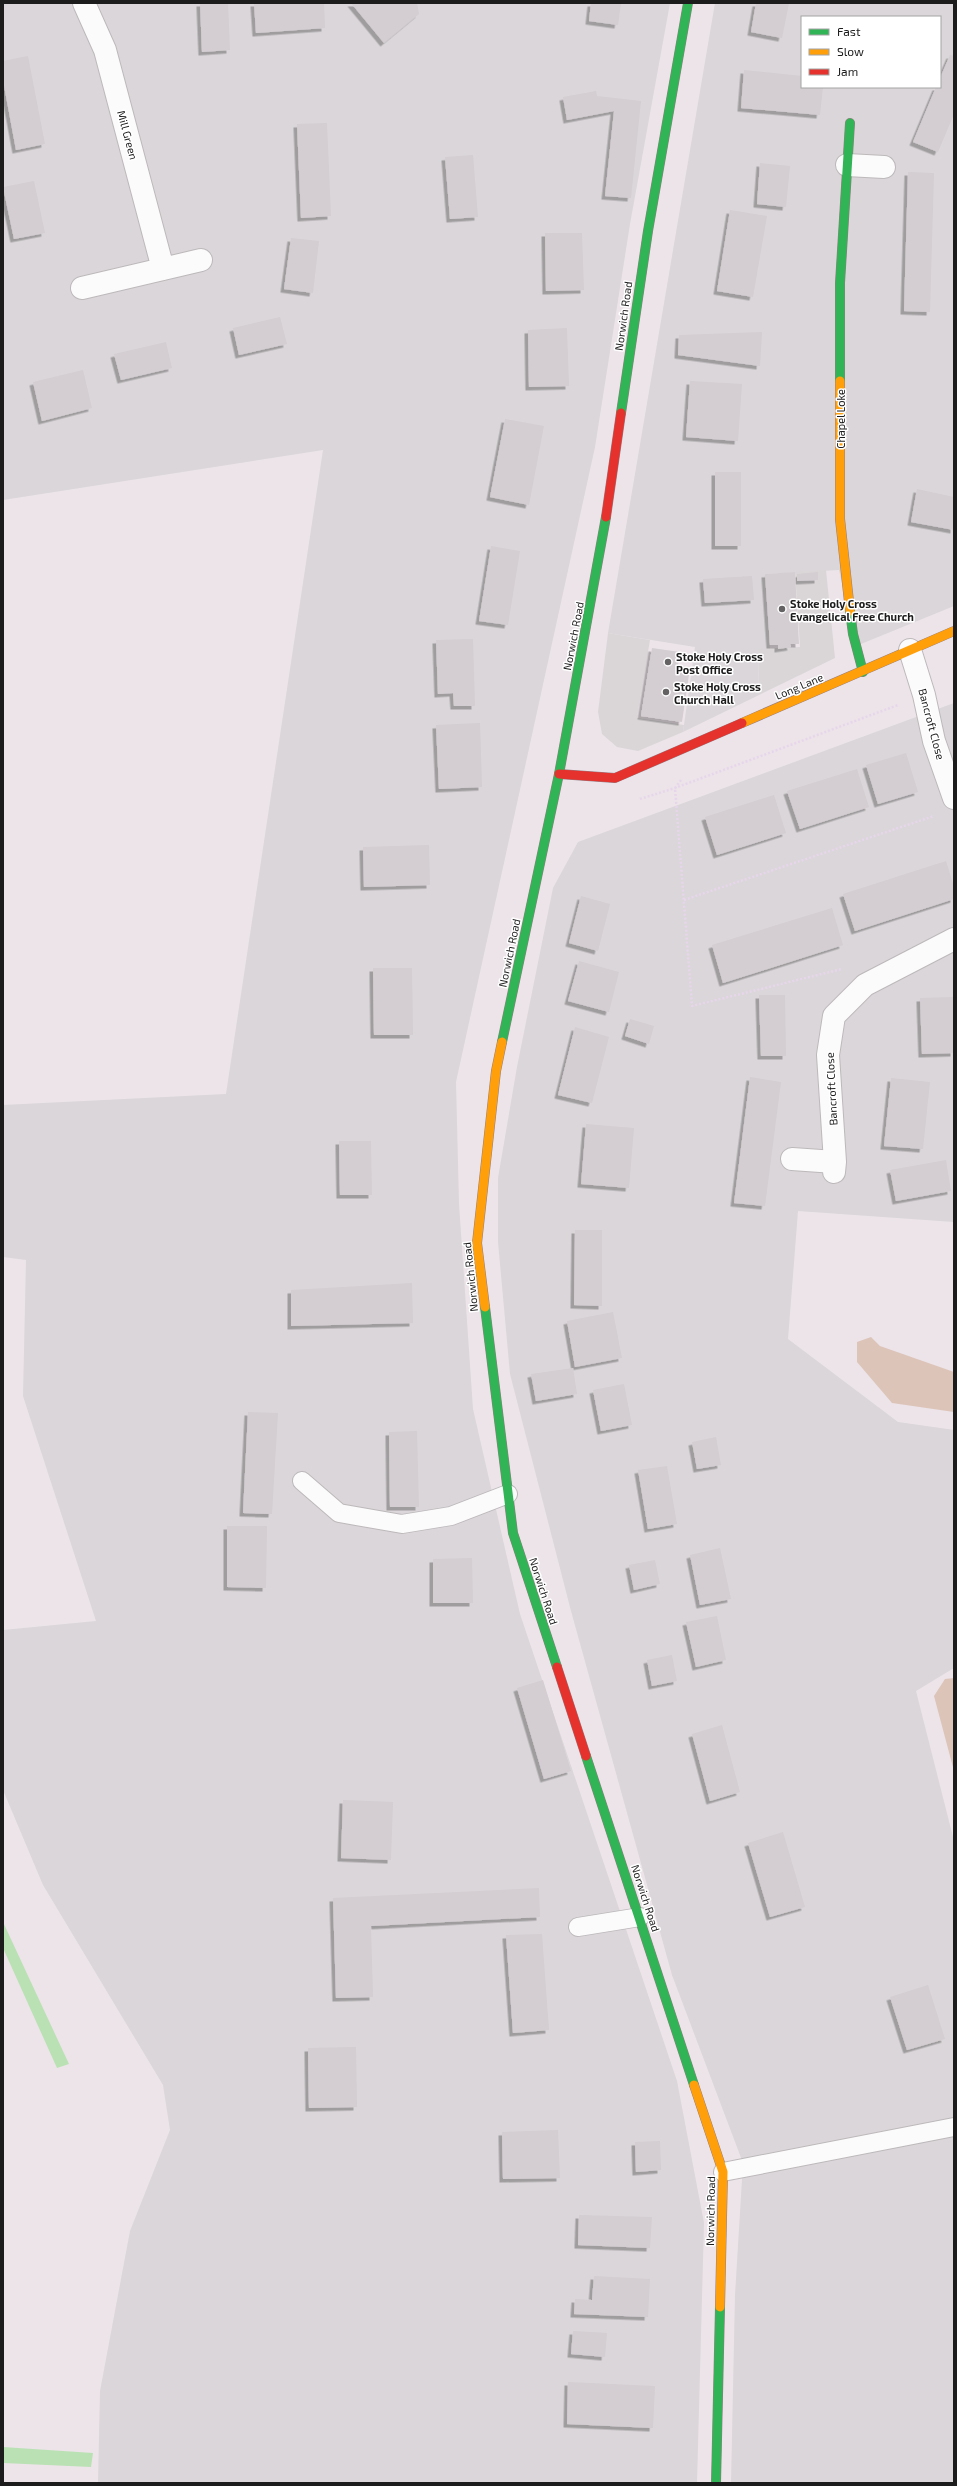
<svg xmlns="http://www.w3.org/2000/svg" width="957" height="2486" font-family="'Exo 2',sans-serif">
	<defs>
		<filter id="shadow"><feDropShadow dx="-3.5" dy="3.5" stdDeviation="0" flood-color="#0004"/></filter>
	</defs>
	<rect width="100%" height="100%" fill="#ece4e9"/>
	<!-- residential -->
	<path fill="#dad6d9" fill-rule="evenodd" d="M3,3H670L630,224L595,447L456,1082L459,1204L473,1409L520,1614L677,2081L704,2223L697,2483H98L100,2391L130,2231L170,2130L163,2085L43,1885L3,1790V1630L96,1621L23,1396L26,1260L3,1257V1105L226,1094L323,450L3,500Z
		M715,3H954V606L856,646L839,570L766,574L770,649L758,650L759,695L683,732L695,647L608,633ZM802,17H940V87H802Z
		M954,703V1222L798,1211L788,1339L898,1422L954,1430V1668L916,1691L954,1841V2483H731L735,2295L743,2163L672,1975L571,1611L510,1374L498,1242V1178L517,1067L553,888L578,842Z"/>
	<!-- forest -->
	<path fill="#ddc4b9" d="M871,1337L880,1346L954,1372V1412L892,1403L857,1362V1342Z
		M954,1678V1771L934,1696L945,1679Z"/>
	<!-- parking -->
	<path fill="#dad6d8" d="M826,570L835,658L759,695L758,649L800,647L795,572Z
		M608,633L650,640L637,718L684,725L683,732L638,751L617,747L602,734L598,712Z"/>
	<!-- water -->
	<path fill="#bae1b4" d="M3,1922L69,2064L57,2068L3,1948Z
		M3,2447L93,2453L91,2467L3,2463Z"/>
	<!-- building -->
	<path fill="#d4ced2" filter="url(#shadow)" d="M200,3H228L230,50L202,52Z
		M254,3H324L325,28L256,33Z
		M351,3H417L419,14L384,43Z
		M591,3H621L618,25L589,21Z
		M756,3H789L782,38L751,32Z
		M950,55L954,56V114L938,152L913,142L936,87H940V78Z
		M28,56L45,144L16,150L3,80V61Z
		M744,70L802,76V87H823L820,115L741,108Z
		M596,91L597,96L641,101L631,198L605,196L614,111L567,120L563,97Z
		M327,123L331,216L301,218L297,124Z
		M473,155L478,217L450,219L445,157Z
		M760,163L790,166L786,207L757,204Z
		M908,172L934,173L930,312L904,311Z
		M34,181L45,233L14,239L3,187Z
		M730,210L767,216L753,297L717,291Z
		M545,233H582L584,290L546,291Z
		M291,238L319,241L313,293L284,289Z
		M280,317L287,344L239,355L233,328Z
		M567,328L569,386L529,387L528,330Z
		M762,332L760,366L678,355L679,335Z
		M166,342L172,368L121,380L114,354Z
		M83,370L92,408L42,421L33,382Z
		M690,381L742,384L738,441L686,437Z
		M505,419L544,426L529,505L490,497Z
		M715,472H741V546H715Z
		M917,489L954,497V530L911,522Z
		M491,546L520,551L508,625L479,621Z
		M795,572L799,644H790L791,647L778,649V645H770L765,574Z
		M818,572V580L797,581V574Z
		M752,576L754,600L705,603L703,579Z
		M473,639L475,706H454L453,693L438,694L436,640Z
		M652,648L680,652L678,666L690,668L682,722L641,716Z
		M480,723L482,787L439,789L436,725Z
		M906,753L918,792L878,804L866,765Z
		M857,769L869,807L800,829L787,791Z
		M774,795L786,833L717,855L705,817Z
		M429,845L430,885L364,887L363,847Z
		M946,861L954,887V899L855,931L843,894Z
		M581,896L610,904L598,951L569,943Z
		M832,908L843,945L723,983L712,945Z
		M579,961L619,972L609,1012L568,1001Z
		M373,968H412L413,1035H374Z
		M759,995H785L786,1056H761Z
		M954,997V1053L922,1054L920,998Z
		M630,1019L654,1026L649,1044L625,1036Z
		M575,1027L609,1037L592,1103L558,1095Z
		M750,1077L781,1082L765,1206L734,1203Z
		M891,1078L930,1082L923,1149L884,1146Z
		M586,1124L634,1128L629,1188L581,1184Z
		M339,1141H371L372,1195H340Z
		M946,1160L951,1191L896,1201L890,1170Z
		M575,1230H602V1306L574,1305Z
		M412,1283L413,1323L291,1326V1290Z
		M613,1312L622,1358L575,1367L567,1321Z
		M573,1368L577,1394L536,1401L531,1374Z
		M624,1384L632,1425L601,1431L593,1390Z
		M248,1412L278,1413L272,1514L243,1513Z
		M417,1431L419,1507H390L389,1432Z
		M716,1437L721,1465L697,1469L692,1442Z
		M667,1466L677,1524L648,1529L638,1470Z
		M227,1526H267L266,1588L227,1587Z
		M720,1548L731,1599L700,1605L690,1555Z
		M472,1558L473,1603H433V1559Z
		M655,1560L660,1584L634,1590L629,1565Z
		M717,1616L726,1660L696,1667L686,1622Z
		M672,1655L677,1681L652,1686L647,1660Z
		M543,1680L571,1771L544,1779L517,1688Z
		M722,1725L740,1792L710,1801L692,1734Z
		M343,1800L393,1802L391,1860L341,1858Z
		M783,1832L805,1907L770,1917L748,1843Z
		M539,1888L540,1917L371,1926L373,1997L336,1998L333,1898Z
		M542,1934L549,2030L513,2033L506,1935Z
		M928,1985L945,2039L907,2050L890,1997Z
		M356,2047L357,2107L309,2108L308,2048Z
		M558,2130L560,2178L503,2179L502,2132Z
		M660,2141L661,2170L636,2172L635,2142Z
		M579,2215L652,2217L650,2248L578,2245Z
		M594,2276L650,2279L648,2317L574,2314L575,2299L592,2300Z
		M573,2331L607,2333L605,2357L571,2354Z
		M568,2382L655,2386L653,2428L567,2424Z"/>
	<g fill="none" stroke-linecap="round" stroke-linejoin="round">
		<defs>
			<path id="lane" d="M302,1481L339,1513L402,1524L451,1516L508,1494
				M578,1927L640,1917
				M723,2172L954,2127"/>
			<path id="street" d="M84,3L105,50L163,269
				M847,165L884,167
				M82,288L201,260
				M910,650L924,695L934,741L954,798
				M792,1159L835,1162
				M834,1172L835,1162L828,1055L834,1016L865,985L954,939"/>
			<path id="fast" d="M840,381V283L850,123
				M621,413L648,231L688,3
				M850,611L853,634L863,672
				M502,1042L559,774L606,517
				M485,1307L513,1533L557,1667
				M586,1756L694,2085
				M716,2483L720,2307"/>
			<path id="slow" d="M840,381V519L850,611
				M742,723L954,631
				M485,1307L477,1243L496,1071L502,1042
				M694,2085L723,2172L720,2307"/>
			<path id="jam" d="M606,517L621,413
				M559,774L615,778L742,723
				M557,1667L586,1756"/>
		</defs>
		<!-- lane casing -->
		<use href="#lane" stroke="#bdb9bb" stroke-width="20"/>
		<!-- street casing -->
		<use href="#street" stroke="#bdb9bb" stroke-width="24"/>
		<!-- fast casing -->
		<use href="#fast" stroke="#967c83" stroke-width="10"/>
		<!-- slow casing -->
		<use href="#slow" stroke="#967c83" stroke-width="10"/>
		<!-- jam casing -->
		<use href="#jam" stroke="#967c83" stroke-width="10"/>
		<!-- path -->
		<path stroke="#e7d6eb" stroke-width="2.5" stroke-dasharray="2 2" stroke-linecap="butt" d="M681,780L675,788L692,1006L842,969
			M640,799L675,788L898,705
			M684,900L934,816"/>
		<!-- lane -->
		<use href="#lane" stroke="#fcfbfc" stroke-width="18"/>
		<!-- street -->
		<use href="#street" stroke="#fcfbfc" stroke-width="22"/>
		<!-- fast -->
		<use href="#fast" stroke="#30b455" stroke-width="9"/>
		<!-- slow -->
		<use href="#slow" stroke="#ff9f0a" stroke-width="9"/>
		<!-- jam -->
		<use href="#jam" stroke="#e5322d" stroke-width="9"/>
	</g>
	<!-- markers -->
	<g fill="#656264" stroke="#fff" stroke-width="1.5">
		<circle cx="782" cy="609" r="4"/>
		<circle cx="668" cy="662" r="4"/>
		<circle cx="666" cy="692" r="4"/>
	</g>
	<g text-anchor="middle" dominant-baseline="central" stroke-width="3" stroke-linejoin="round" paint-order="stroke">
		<!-- street labels -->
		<g font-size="11" fill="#1c1c1c" stroke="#fff">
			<text transform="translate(128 135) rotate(75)">Mill Green</text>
			<text transform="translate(623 316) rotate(-82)">Norwich Road</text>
			<text transform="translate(840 419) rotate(-90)">Chapel Loke</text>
			<text transform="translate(573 636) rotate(-79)">Norwich Road</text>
			<text transform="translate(799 686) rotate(-23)">Long Lane</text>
			<text transform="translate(932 724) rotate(75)">Bancroft Close</text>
			<text transform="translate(509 953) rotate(-78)">Norwich Road</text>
			<text transform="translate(831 1089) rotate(-93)">Bancroft Close</text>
			<text transform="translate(470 1277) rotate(-96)">Norwich Road</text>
			<text transform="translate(544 1591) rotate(72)">Norwich Road</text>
			<text transform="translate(646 1898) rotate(72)">Norwich Road</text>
			<text transform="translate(710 2211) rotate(-89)">Norwich Road</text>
		</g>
		<!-- poi labels -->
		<g font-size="11" font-weight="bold" fill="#1c1c1c" stroke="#fff" text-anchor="start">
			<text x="790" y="603">Stoke Holy Cross<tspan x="790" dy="13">Evangelical Free Church</tspan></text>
			<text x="676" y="656">Stoke Holy Cross<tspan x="676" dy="13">Post Office</tspan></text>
			<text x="674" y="686">Stoke Holy Cross<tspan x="674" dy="13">Church Hall</tspan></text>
		</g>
	</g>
	<!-- border -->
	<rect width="957" height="2486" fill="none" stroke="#1c1c1c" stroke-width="8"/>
	<!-- legend -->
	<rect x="801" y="16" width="140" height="72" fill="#ffffff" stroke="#a4a4a4"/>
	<rect x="809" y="29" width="20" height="6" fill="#30b455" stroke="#a4a4a4"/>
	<text x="837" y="36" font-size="12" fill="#1c1c1c">Fast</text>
	<rect x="809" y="49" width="20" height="6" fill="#ff9f0a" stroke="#a4a4a4"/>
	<text x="837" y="56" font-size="12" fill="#1c1c1c">Slow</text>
	<rect x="809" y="69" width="20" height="6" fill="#e5322d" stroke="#a4a4a4"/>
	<text x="837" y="76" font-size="12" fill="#1c1c1c">Jam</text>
</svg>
